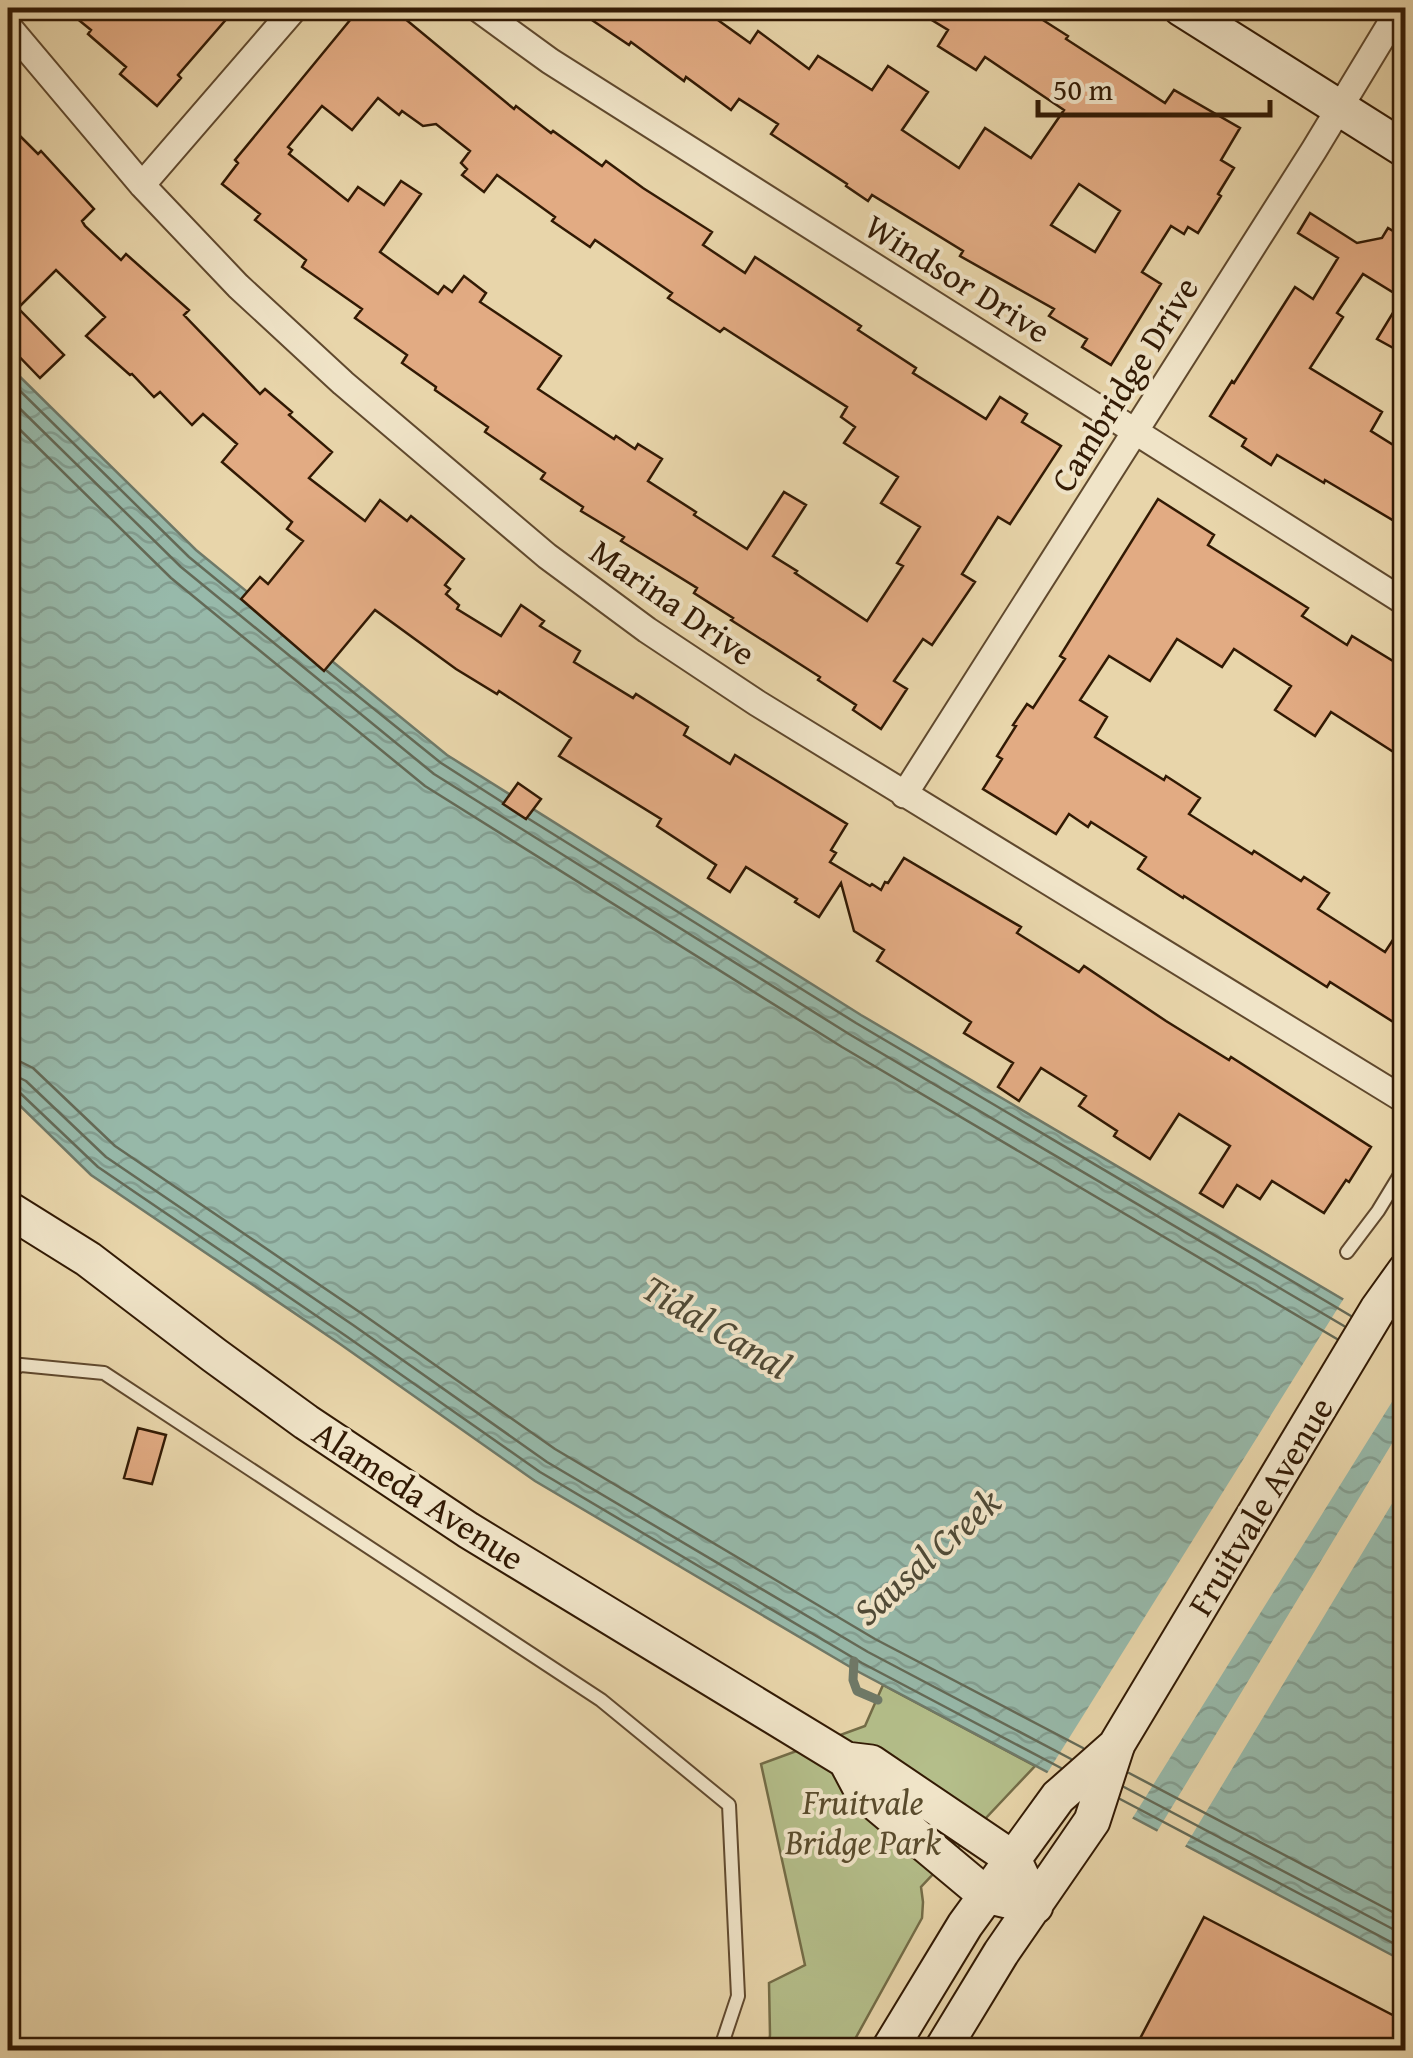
<svg xmlns="http://www.w3.org/2000/svg" width="1413" height="2058" font-family="'Gentium Book Plus',serif">
	<defs>
		<pattern id="water-waves" width="16" height="10" patternUnits="userSpaceOnUse" patternTransform="scale(2.5)"><rect width="16" height="10" fill="#97b9aa"/><path d="M0 5q4-4 8 0t8 0" fill="none" stroke="#839e91"/></pattern>
	</defs>
	<rect width="100%" height="100%" fill="#e8d5aa"/>
	<filter id="stains"><feTurbulence type="fractalNoise" baseFrequency=".002" numOctaves="4"/><feColorMatrix values="0 0 0 0 .2 0 0 0 0 .09 0 0 0 0 .02 0 0 0 .5 -.17"/></filter>
	<radialGradient id="worn" r=".72"><stop offset=".6" stop-color="#630" stop-opacity="0"/><stop offset="1" stop-color="#630" stop-opacity=".3"/></radialGradient>
	<!-- park -->
	<path fill="#b4be8a" stroke="#736c47" stroke-width="2.5" d="M883,1685L1035,1766L921,1887L923,1902L922,1918L849,2050H768L770,2035L769,1983L805,1965L761,1764L865,1726Z"/>
	<!-- water -->
	<path fill="url(#water-waves)" stroke="#6f7968" stroke-width="2.5" d="M8,365L196,550L447,755L861,1015L1405,1336V1962L857,1671L535,1481L340,1344L91,1175L8,1094Z"/>
	<!-- pier -->
	<path fill="#e8d5aa" d="M1346,1295L1406,1331L1405,1381L1130,1822L1046,1775Z
		M1405,1422V1482L1183,1850L1155,1835Z"/>
	<g fill="none" stroke-linecap="round" stroke-linejoin="round">
		<!-- shore -->
		<path stroke="#646a57" stroke-width="2.5" d="M8,379L189,557L239,598
			M8,397L181,567L434,774L849,1034L1344,1326
			M8,418L171,578L425,786L842,1047L1337,1339
			M327,671L441,763L502,802
			M529,819L856,1023L1351,1316
			M8,1060L19,1061L33,1068L115,1146L361,1313L555,1449L875,1639L1083,1748
			M8,1075L18,1077L26,1081L106,1157L353,1325L547,1462L868,1652L1071,1759
			M8,1088L18,1091L98,1167L346,1336L540,1472L862,1663L1061,1768
			M1129,1773L1406,1919
			M1124,1787L1406,1936
			M1120,1799L1406,1950"/>
		<!-- stream -->
		<path stroke="#6f7968" stroke-width="9" d="M854,1661L853,1680L857,1691L878,1700"/>
	</g>
	<!-- building -->
	<path fill="#e2ab83" stroke="#321a04" stroke-width="2.5" fill-rule="evenodd" d="M64,8H236L178,75L181,78L157,106L120,74L126,67L88,34L91,30Z
		M360,8H392L514,109L516,106L551,133L553,131L602,166L606,161L643,188L712,232L703,245L745,273L755,257L861,326L858,330L916,368L913,373L986,419L1000,397L1027,414L1022,422L1061,446L1010,524L998,517L962,574L975,582L932,645L923,639L894,681L907,689L881,729L853,710L856,705L818,680L820,677L731,620L733,618L694,593L697,588L621,541L624,537L581,511L583,507L541,479L545,473L485,432L488,427L435,390L436,387L402,363L407,355L355,318L362,309L302,267L306,260L255,220L260,214L222,184L238,163L235,160ZM378,98L399,115L402,111L423,126L436,124L470,151L461,163L467,169L462,175L484,192L497,175L555,217L552,221L590,247L595,240L672,293L668,298L720,332L724,328L847,407L841,417L855,427L844,443L898,477L881,503L920,527L897,563L903,566L867,621L795,573L797,571L773,556L806,505L784,492L747,549L694,515L696,512L648,481L662,459L638,444L635,449L616,436L614,439L538,389L561,356L480,302L486,293L464,276L452,292L444,286L438,294L380,252L421,194L401,181L384,205L358,187L348,201L289,154L292,150L288,147L322,106L352,130Z
		M574,8H701L750,43L758,31L809,69L818,56L872,90L888,66L928,92L902,130L959,168L985,128L1031,158L1064,110L985,57L976,70L938,46L948,30L912,8H1024L1068,36L1066,39L1165,103L1174,90L1240,128L1221,160L1234,168L1218,194L1221,196L1198,233L1188,227L1184,234L1171,226L1142,272L1161,284L1111,365L1082,347L1087,339L1049,316L1054,309L960,256L963,251L872,195L868,201L846,186L847,184L771,134L778,124L739,99L731,110L686,77L684,81L631,42L629,45ZM1079,184L1120,211L1095,252L1051,225Z
		M8,124L38,154L41,151L94,209L82,221L85,226L121,260L126,254L189,310L184,315L260,394L265,389L292,412L289,415L332,452L309,478L365,521L380,500L407,521L411,516L464,559L445,585L450,589L446,594L459,605L457,609L501,636L521,605L544,621L540,626L580,651L574,662L633,698L636,694L688,727L684,735L730,764L735,755L847,824L831,850L836,853L830,862L870,886L872,884L881,890L885,882L888,883L904,858L1021,927L1017,933L1079,972L1084,966L1166,1021L1229,1060L1231,1057L1371,1147L1349,1182L1346,1180L1324,1213L1272,1181L1260,1199L1237,1185L1223,1207L1200,1193L1230,1146L1179,1114L1150,1159L1114,1136L1117,1131L1079,1106L1086,1096L1041,1068L1019,1101L998,1087L1013,1063L964,1033L971,1022L877,961L884,950L854,931L841,883L819,917L795,902L797,899L746,867L730,892L708,878L716,865L657,826L661,819L559,756L571,738L499,691L497,694L456,669L375,610L324,671L241,599L260,577L268,584L303,541L287,529L292,522L222,462L237,444L203,414L192,425L160,392L154,397L132,374L130,375L86,336L105,317L56,270L18,308L64,355L40,378L8,345Z
		M1310,213L1357,243L1382,238L1388,228L1406,239V355L1377,339L1402,298L1363,274L1337,313L1343,317L1310,368L1382,412L1371,431L1406,453V528L1325,480L1324,483L1277,455L1271,465L1242,446L1246,439L1210,416L1232,381L1234,383L1295,287L1313,299L1338,258L1298,233Z
		M1158,499L1214,535L1208,545L1308,608L1302,616L1347,645L1352,636L1406,669V760L1331,712L1315,736L1275,710L1291,686L1234,649L1222,667L1177,639L1150,681L1109,656L1080,700L1107,717L1095,737L1164,780L1166,776L1200,798L1189,814L1252,854L1254,851L1301,881L1304,877L1329,893L1318,909L1385,952L1406,920V1030L1330,982L1327,987L1184,896L1183,898L1138,869L1146,857L1091,822L1088,827L1069,814L1056,834L983,789L1002,759L997,756L1016,726L1013,725L1027,704L1033,708L1065,659L1060,656Z
		M518,783L541,799L526,819L503,804Z
		M138,1428L166,1435L152,1484L124,1478Z
		M1204,1917L1406,2022V2050H1134Z"/>
	<g fill="none" stroke-linecap="round" stroke-linejoin="round">
		<defs>
			<path id="lane" d="M1347,1252L1378,1211L1406,1165
				M8,1372L21,1365L104,1373L601,1700L729,1805L738,1996L720,2050"/>
			<path id="street" d="M477,8L550,61L1406,603
				M8,26L142,185L238,286L343,383L547,556L647,630L757,703L1406,1101
				M142,185L295,8
				M904,795L1314,150L1400,8"/>
			<path id="secondary" d="M1181,8L1406,150
				M8,1209L88,1259L214,1355L306,1422L468,1530L846,1760L871,1763L1013,1859L1035,1906
				M846,1760L863,1792L986,1895L1007,1900
				M889,2050L965,1925L1058,1797L1117,1745
				M942,2050L1001,1953L1092,1821L1117,1744L1378,1309L1406,1270"/>
		</defs>
		<!-- lane casing -->
		<use href="#lane" stroke="#60492e" stroke-width="16"/>
		<!-- street casing -->
		<use href="#street" stroke="#60492e" stroke-width="29"/>
		<!-- secondary casing -->
		<use href="#secondary" stroke="#321a04" stroke-width="39"/>
		<!-- lane -->
		<use href="#lane" stroke="#f0e4c8" stroke-width="12"/>
		<!-- street -->
		<use href="#street" stroke="#f0e4c8" stroke-width="25"/>
		<!-- secondary -->
		<use href="#secondary" stroke="#f0e4c8" stroke-width="35"/>
	</g>
	<g text-anchor="middle" dominant-baseline="central" stroke-width="8" stroke-linejoin="round" paint-order="stroke">
		<!-- street labels -->
		<g font-size="35" fill="#321a04" stroke="#f0e4c8">
			<text transform="translate(958 278) rotate(32)">Windsor Drive</text>
			<text transform="translate(1124 384) rotate(-58)">Cambridge Drive</text>
			<text transform="translate(673 602) rotate(35)">Marina Drive</text>
			<text transform="translate(419 1495) rotate(33)">Alameda Avenue</text>
			<text transform="translate(1260 1506) rotate(-59)">Fruitvale Avenue</text>
		</g>
		<!-- park labels -->
		<g font-size="35" font-style="italic" fill="#594b2c" stroke="#f0e4c8">
			<text x="863" y="1801">Fruitvale<tspan x="863" dy="40">Bridge Park</tspan></text>
		</g>
		<!-- water labels -->
		<g font-size="38" font-style="italic" fill="#504a36" stroke="#f0e4c8">
			<text transform="translate(717 1326) rotate(31)">Tidal Canal</text>
			<text transform="translate(926 1556) rotate(-42)">Sausal Creek</text>
		</g>
	</g>
	<!-- margin -->
	<rect width="1413" height="2058" fill="none" stroke="#e8d5aa" stroke-width="40"/>
	<rect x="10" y="10" width="1393" height="2038" fill="none" stroke="#321a04" stroke-width="5"/>
	<rect x="20" y="20" width="1373" height="2018" fill="none" stroke="#321a04" stroke-width="2.5"/>
	<!-- scale -->
	<path d="M1038 100v15h232v-15" fill="none" stroke="#321a04" stroke-width="5"/>
	<text x="1053" y="100" font-size="30" fill="#321a04" stroke="#f0e4c8" stroke-width="8" paint-order="stroke">50 m</text>
	<rect width="100%" height="100%" filter="url(#stains)"/>
	<rect width="100%" height="100%" fill="url(#worn)"/>
</svg>
